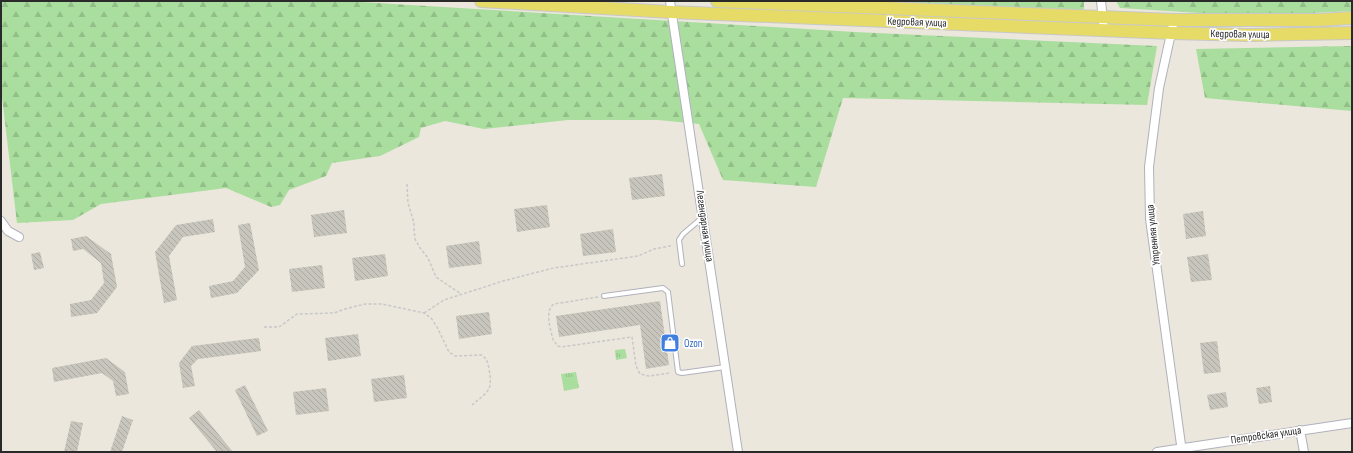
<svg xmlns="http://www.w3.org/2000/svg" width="1353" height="453" font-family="'Sofia Sans Condensed',sans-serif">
	<defs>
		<pattern id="grass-tufts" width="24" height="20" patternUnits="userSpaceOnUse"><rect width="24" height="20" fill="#aade9e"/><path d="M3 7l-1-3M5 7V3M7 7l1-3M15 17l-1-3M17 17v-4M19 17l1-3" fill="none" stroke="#92bf88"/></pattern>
		<pattern id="forest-firs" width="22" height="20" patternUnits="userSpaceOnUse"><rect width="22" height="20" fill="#aade9e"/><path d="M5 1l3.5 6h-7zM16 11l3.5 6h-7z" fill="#92bf88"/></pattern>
		<pattern id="building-back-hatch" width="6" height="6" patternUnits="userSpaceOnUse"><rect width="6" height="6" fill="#c7c5bc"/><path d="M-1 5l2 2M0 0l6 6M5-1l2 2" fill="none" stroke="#aba9a2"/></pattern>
	</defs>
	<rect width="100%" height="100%" fill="#ebe7dd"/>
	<!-- grass -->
	<path fill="url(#grass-tufts)" d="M625,349L627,358L616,360L615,350Z
		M576,372L579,388L564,391L561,374Z"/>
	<!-- forest -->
	<path fill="url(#forest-firs)" d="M1,1H344L855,32L1157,46L1147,105L843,98L816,187L723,180L699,124L658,120H568L484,129L445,121L421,128L419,137L380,156L332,163L326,176L289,190L280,205L271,207L226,188L101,204L73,220L17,223L1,89Z
		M776,1H1084V14Z
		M1116,1H1352V11L1247,16L1120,8Z
		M1352,46V111L1205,98L1196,49Z"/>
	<!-- building -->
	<path fill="url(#building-back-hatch)" d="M662,174L665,196L632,200L629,178Z
		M547,205L550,227L517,232L514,209Z
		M344,210L347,233L314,237L311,215Z
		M1203,211L1206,236L1186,239L1183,214Z
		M213,219L215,232L183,237L169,256L177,300L164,303L155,252L176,225Z
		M250,223L259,270L237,293L211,298L209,286L233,281L245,267L238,225Z
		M613,229L616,252L583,256L580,234Z
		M86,236L111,254L117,287L97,313L71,317L70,304L91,300L104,283L101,263L83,249L73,251L71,239Z
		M479,241L482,264L449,268L446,246Z
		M40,252L44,268L34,270L31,254Z
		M385,254L388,276L355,281L352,258Z
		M1208,254L1212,280L1191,282L1187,257Z
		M322,265L325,288L292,292L289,269Z
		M660,301L669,365L646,369L640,325L559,337L556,316Z
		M489,312L492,334L459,339L456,316Z
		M358,334L361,356L328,361L325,338Z
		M259,338L261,351L198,359L191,366L195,386L183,388L179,363L192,346Z
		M1217,341L1221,372L1204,374L1200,343Z
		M106,358L125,372L129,394L116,396L113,381L102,373L54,382L52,368Z
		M404,375L407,398L374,402L371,379Z
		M245,385L268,431L257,436L235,390Z
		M1270,386L1272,402L1259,404L1256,388Z
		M326,388L329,411L296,415L293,392Z
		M1226,392L1228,407L1210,410L1207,395Z
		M199,410L233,452H217L189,418Z
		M122,416L133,420L122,452H110Z
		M71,421L83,423L77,452H64Z"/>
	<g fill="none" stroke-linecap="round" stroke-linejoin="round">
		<defs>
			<path id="service" d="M682,264L679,240L683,234L703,217
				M604,296L663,288L668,292L678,372L682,373L725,367"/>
			<path id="minor" d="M670,1L738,452
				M1101,1L1104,30
				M1174,20L1159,88L1149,167L1150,219L1182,452
				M1,221L8,231L19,237
				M1300,430L1304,452
				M1157,452L1352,423"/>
			<path id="primary" d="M481,1L671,12L1172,33L1248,35L1352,33
				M717,1L1174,20H1318L1352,18"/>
		</defs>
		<!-- service casing -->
		<use href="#service" stroke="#b1b1bd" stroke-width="6"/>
		<!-- minor casing -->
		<use href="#minor" stroke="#b1b1bd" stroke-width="10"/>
		<!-- primary casing -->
		<use href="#primary" stroke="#c8c8c8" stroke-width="14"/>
		<!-- path -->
		<path stroke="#c8c8c8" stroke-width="1.5" stroke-dasharray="3 2" stroke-linecap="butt" d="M407,184L408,203L414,223V228L415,239L420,248L428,258L436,277L461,294
			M598,297L554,304C544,311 551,330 553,340L558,346L561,347L632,337L636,366L640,374L649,376L670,373
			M424,313L444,300L503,281L554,268L638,256L654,249L670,246L672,244
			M264,327H279L297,314L334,313L345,309L365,304H382L424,313L431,318L437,327L449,352L455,356L482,355C487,359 488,363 489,369C493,392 488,391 472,405"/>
		<!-- service -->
		<use href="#service" stroke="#fff" stroke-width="4"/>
		<!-- minor -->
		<use href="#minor" stroke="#fff" stroke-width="8"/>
		<!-- primary -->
		<use href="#primary" stroke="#e6db67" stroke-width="12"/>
	</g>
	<!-- icons -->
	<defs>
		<symbol id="shop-square" viewBox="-11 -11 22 22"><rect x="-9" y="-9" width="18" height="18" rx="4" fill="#3f7fe0" stroke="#fff"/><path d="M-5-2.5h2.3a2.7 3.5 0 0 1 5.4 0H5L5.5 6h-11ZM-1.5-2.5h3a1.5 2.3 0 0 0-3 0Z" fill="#fff"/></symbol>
	</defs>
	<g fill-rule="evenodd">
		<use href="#shop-square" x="659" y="332" width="22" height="22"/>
	</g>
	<g text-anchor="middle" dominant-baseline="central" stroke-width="3.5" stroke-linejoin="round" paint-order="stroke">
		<!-- street labels -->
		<g font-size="11" fill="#2a2a2a" stroke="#fff">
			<text transform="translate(917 22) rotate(2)">Кедровая улица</text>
			<text transform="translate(1240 34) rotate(1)">Кедровая улица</text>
			<text transform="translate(705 226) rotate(82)">Легендарная улица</text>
			<text transform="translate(1153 235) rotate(-96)">Утренняя улица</text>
			<text transform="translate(1266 435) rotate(-8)">Петровская улица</text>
		</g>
		<!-- shop labels -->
		<g font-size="11" fill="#366cbe" stroke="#fff" text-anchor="start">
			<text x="684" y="343">Ozon</text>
		</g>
	</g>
	<!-- border -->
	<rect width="1353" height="453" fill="none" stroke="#2a2a2a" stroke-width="4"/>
</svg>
